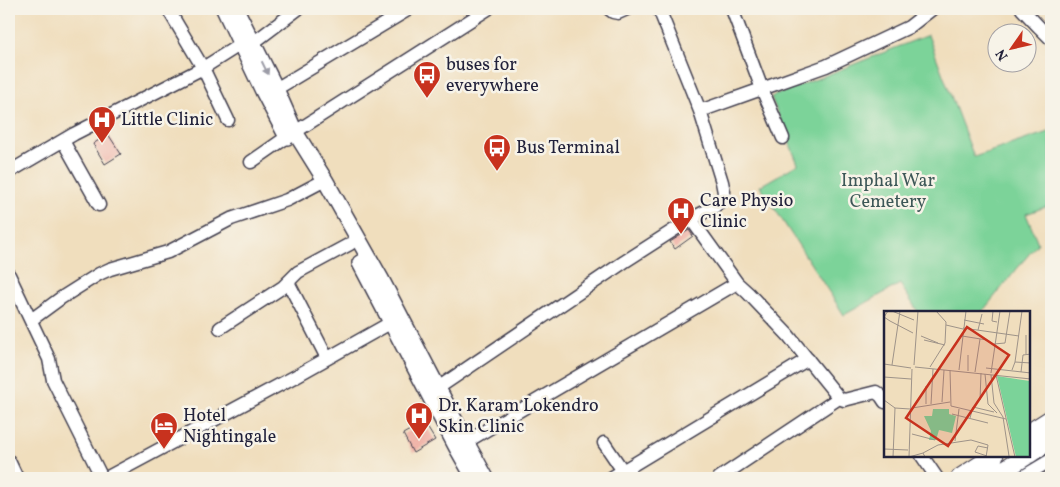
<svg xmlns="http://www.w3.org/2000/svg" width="1060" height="487" font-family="Vollkorn,serif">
	<rect width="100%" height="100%" fill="#f7f3e8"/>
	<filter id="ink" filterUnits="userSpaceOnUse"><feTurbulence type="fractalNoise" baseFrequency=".02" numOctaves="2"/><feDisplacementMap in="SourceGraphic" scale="10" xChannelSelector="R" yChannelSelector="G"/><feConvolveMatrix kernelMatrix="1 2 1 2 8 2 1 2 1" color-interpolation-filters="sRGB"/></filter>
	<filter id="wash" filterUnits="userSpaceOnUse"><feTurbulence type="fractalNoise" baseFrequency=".0096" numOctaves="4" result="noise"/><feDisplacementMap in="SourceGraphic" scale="20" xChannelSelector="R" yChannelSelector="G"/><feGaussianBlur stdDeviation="1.12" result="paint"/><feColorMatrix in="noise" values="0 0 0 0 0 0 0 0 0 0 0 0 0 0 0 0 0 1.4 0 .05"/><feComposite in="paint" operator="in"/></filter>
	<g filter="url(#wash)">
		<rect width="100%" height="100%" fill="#f0debd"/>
		<!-- green -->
		<path fill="#7bd399" stroke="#4e7a6a" d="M928,35L974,157L1051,131V205L1026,214L1038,243L982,312H918L900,284L844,315L760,186L798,164L771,97Z"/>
		<g id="blocks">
			<!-- building -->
			<path fill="#ed9c91" d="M108,134L121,154L105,164L93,144Z
				M689,230L693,236L675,249L670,242Z
				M424,422L435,440L413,453L403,434Z"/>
		</g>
	</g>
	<g filter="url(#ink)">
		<use href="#blocks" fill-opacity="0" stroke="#413e4e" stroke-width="1"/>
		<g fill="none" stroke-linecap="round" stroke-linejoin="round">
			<defs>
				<path id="minor" d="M168,9L203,68L228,120
					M609,9L613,12L618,13L627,9
					M732,9L762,89L783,138
					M1022,9L1040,28L1051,39
					M253,43L298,9
					M276,89L409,9
					M700,111L826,66L909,27L932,9
					M295,132L488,9
					M63,141L99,205
					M251,162L287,137
					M9,172L74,134L203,68L241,44
					M691,219L737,283L748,293L788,335L839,398L844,400L876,392L881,396L885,402
					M9,275L49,359L53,380L102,478
					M288,282L327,358
					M31,320L61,298L99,274L110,269L168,252L231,219L287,200L325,180
					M220,328L283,287L298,272L350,244
					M438,388L624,262L691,219L714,207L722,200L724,192L722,182L700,111L659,9
					M466,442L737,283
					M604,443L623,471
					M922,456L937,478
					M9,461L17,478
					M106,478L296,376L392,322
					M611,478L808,359
					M719,478L839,398
					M1021,478L1051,460"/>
				<path id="major" d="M224,9L263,91L287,137
					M236,9L276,89L295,132L325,180L381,279L466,442L486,478
					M360,263L457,448L474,478"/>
				<path id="highway" d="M1029,433L1051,419
					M1029,454L1051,439
					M960,478L994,456
					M991,478L1026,456"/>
			</defs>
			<!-- minor casing -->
			<use href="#minor" stroke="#413e4e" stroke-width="15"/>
			<!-- major casing -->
			<use href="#major" stroke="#413e4e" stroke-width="18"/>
			<!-- highway casing -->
			<use href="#highway" stroke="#413e4e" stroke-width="20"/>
			<!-- minor -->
			<use href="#minor" stroke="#fff" stroke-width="12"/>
			<!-- major -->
			<use href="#major" stroke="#fff" stroke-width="15"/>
			<!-- highway -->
			<use href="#highway" stroke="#fff" stroke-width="18"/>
		</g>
		<!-- one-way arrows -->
		<defs><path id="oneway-solid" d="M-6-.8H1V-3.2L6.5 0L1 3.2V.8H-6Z" transform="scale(1.25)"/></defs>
		<use fill="#9c9ca7" href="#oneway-solid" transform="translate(265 68) rotate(64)"/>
	</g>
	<!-- icons -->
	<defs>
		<symbol id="bus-pin" viewBox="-11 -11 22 30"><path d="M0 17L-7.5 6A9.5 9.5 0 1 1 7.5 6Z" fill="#c8321e" stroke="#f7f3e8"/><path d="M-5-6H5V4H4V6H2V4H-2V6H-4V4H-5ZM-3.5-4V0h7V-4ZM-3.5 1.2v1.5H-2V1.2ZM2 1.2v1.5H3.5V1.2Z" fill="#fff"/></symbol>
		<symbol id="hospital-pin" viewBox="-11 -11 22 30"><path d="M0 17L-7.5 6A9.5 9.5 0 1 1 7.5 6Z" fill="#c8321e" stroke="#f7f3e8"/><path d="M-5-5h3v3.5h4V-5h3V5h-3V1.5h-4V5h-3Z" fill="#fff"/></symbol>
		<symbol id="hotel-pin" viewBox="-11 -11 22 30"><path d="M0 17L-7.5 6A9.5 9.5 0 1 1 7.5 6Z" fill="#c8321e" stroke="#f7f3e8"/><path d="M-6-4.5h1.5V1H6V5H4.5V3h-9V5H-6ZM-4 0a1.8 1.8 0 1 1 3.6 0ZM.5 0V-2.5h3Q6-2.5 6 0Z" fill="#fff"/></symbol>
	</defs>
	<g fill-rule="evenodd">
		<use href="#bus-pin" x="411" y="59" width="32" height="43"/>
		<use href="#hospital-pin" x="86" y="104" width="32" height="43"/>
		<use href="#bus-pin" x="481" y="132" width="32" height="43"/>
		<use href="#hospital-pin" x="665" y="195" width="32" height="43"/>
		<use href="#hospital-pin" x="403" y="400" width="32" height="43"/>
		<use href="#hotel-pin" x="148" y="410" width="32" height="43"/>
	</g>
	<g text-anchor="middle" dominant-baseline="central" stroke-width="5" stroke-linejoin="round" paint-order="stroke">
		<!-- poi labels -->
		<g font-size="18" fill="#22223b" stroke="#f7f3e8" text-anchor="start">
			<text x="446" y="65">buses for<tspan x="446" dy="21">everywhere</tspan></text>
			<text x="121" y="120">Little Clinic</text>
			<text x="516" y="148">Bus Terminal</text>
			<text x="700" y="201">Care Physio<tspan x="700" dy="21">Clinic</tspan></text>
			<text x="438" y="406">Dr. Karam Lokendro<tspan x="438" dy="21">Skin Clinic</tspan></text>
			<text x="183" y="416">Hotel<tspan x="183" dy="21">Nightingale</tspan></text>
		</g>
		<!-- park labels -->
		<g font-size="18" fill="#3d5757" stroke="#f7f3e8">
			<text x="888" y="181">Imphal War<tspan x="888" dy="21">Cemetery</tspan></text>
		</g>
	</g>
	<!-- overview -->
	<g transform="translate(884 311)">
		<rect width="146" height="146" fill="#f0debd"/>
		<path d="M113,65L146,70V146H132ZM49,98H65V103L72,105L68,122L55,119L52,129H45L47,120L40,105H48Z" fill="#7bd399"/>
		<path fill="none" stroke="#9e9389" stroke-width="1" d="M4,0L0,6L6,10L29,22M8,0L30,9M109,0L108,10L113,11M80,9L100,13M62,14L79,18M79,17L135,25M94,19L98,3M37,25L54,32M78,25L103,29M40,29L61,34M110,33L121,32L126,0M142,43V24M131,51L138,0M0,53L27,57M8,54L16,0M30,54L34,0M31,56L147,68M46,56L61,32L62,11L52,0M102,57L147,62M66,59L67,95L122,108M75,59L82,0M128,59L131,51L147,52M84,60V44M91,61L96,28M137,61L139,44L147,43M107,62L116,0M101,63L104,93L113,102M107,64L110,92L119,106L125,145M112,64L131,146M0,66L27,68M0,89L11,97L9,146M96,89L97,62M58,91L60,59M42,93V75M47,93L49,58M11,97L26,98M28,97L66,91M68,103L104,112M86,107L89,96L110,101M28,123L51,129M71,130L75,98M0,138L24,139M39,142L54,134L87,129L104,134L102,146M103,145L91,141L94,135L104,137M25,146L39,142L41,146M25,146L28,58"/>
		<path fill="#c8321e" fill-opacity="0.15" stroke="#c8321e" stroke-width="2.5" d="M83,16L125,44L64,135L22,107Z"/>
		<rect width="146" height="146" fill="none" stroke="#22223b" stroke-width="2.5"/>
	</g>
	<!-- margin -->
	<rect width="1060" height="487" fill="none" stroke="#f7f3e8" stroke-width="30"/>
	<!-- north arrow -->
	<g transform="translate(1012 48) rotate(236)"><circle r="24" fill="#f7f3e8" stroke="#a29fa3"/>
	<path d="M0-4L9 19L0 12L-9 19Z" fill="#c8321e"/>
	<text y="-8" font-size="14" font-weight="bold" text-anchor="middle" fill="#22223b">N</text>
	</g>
</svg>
